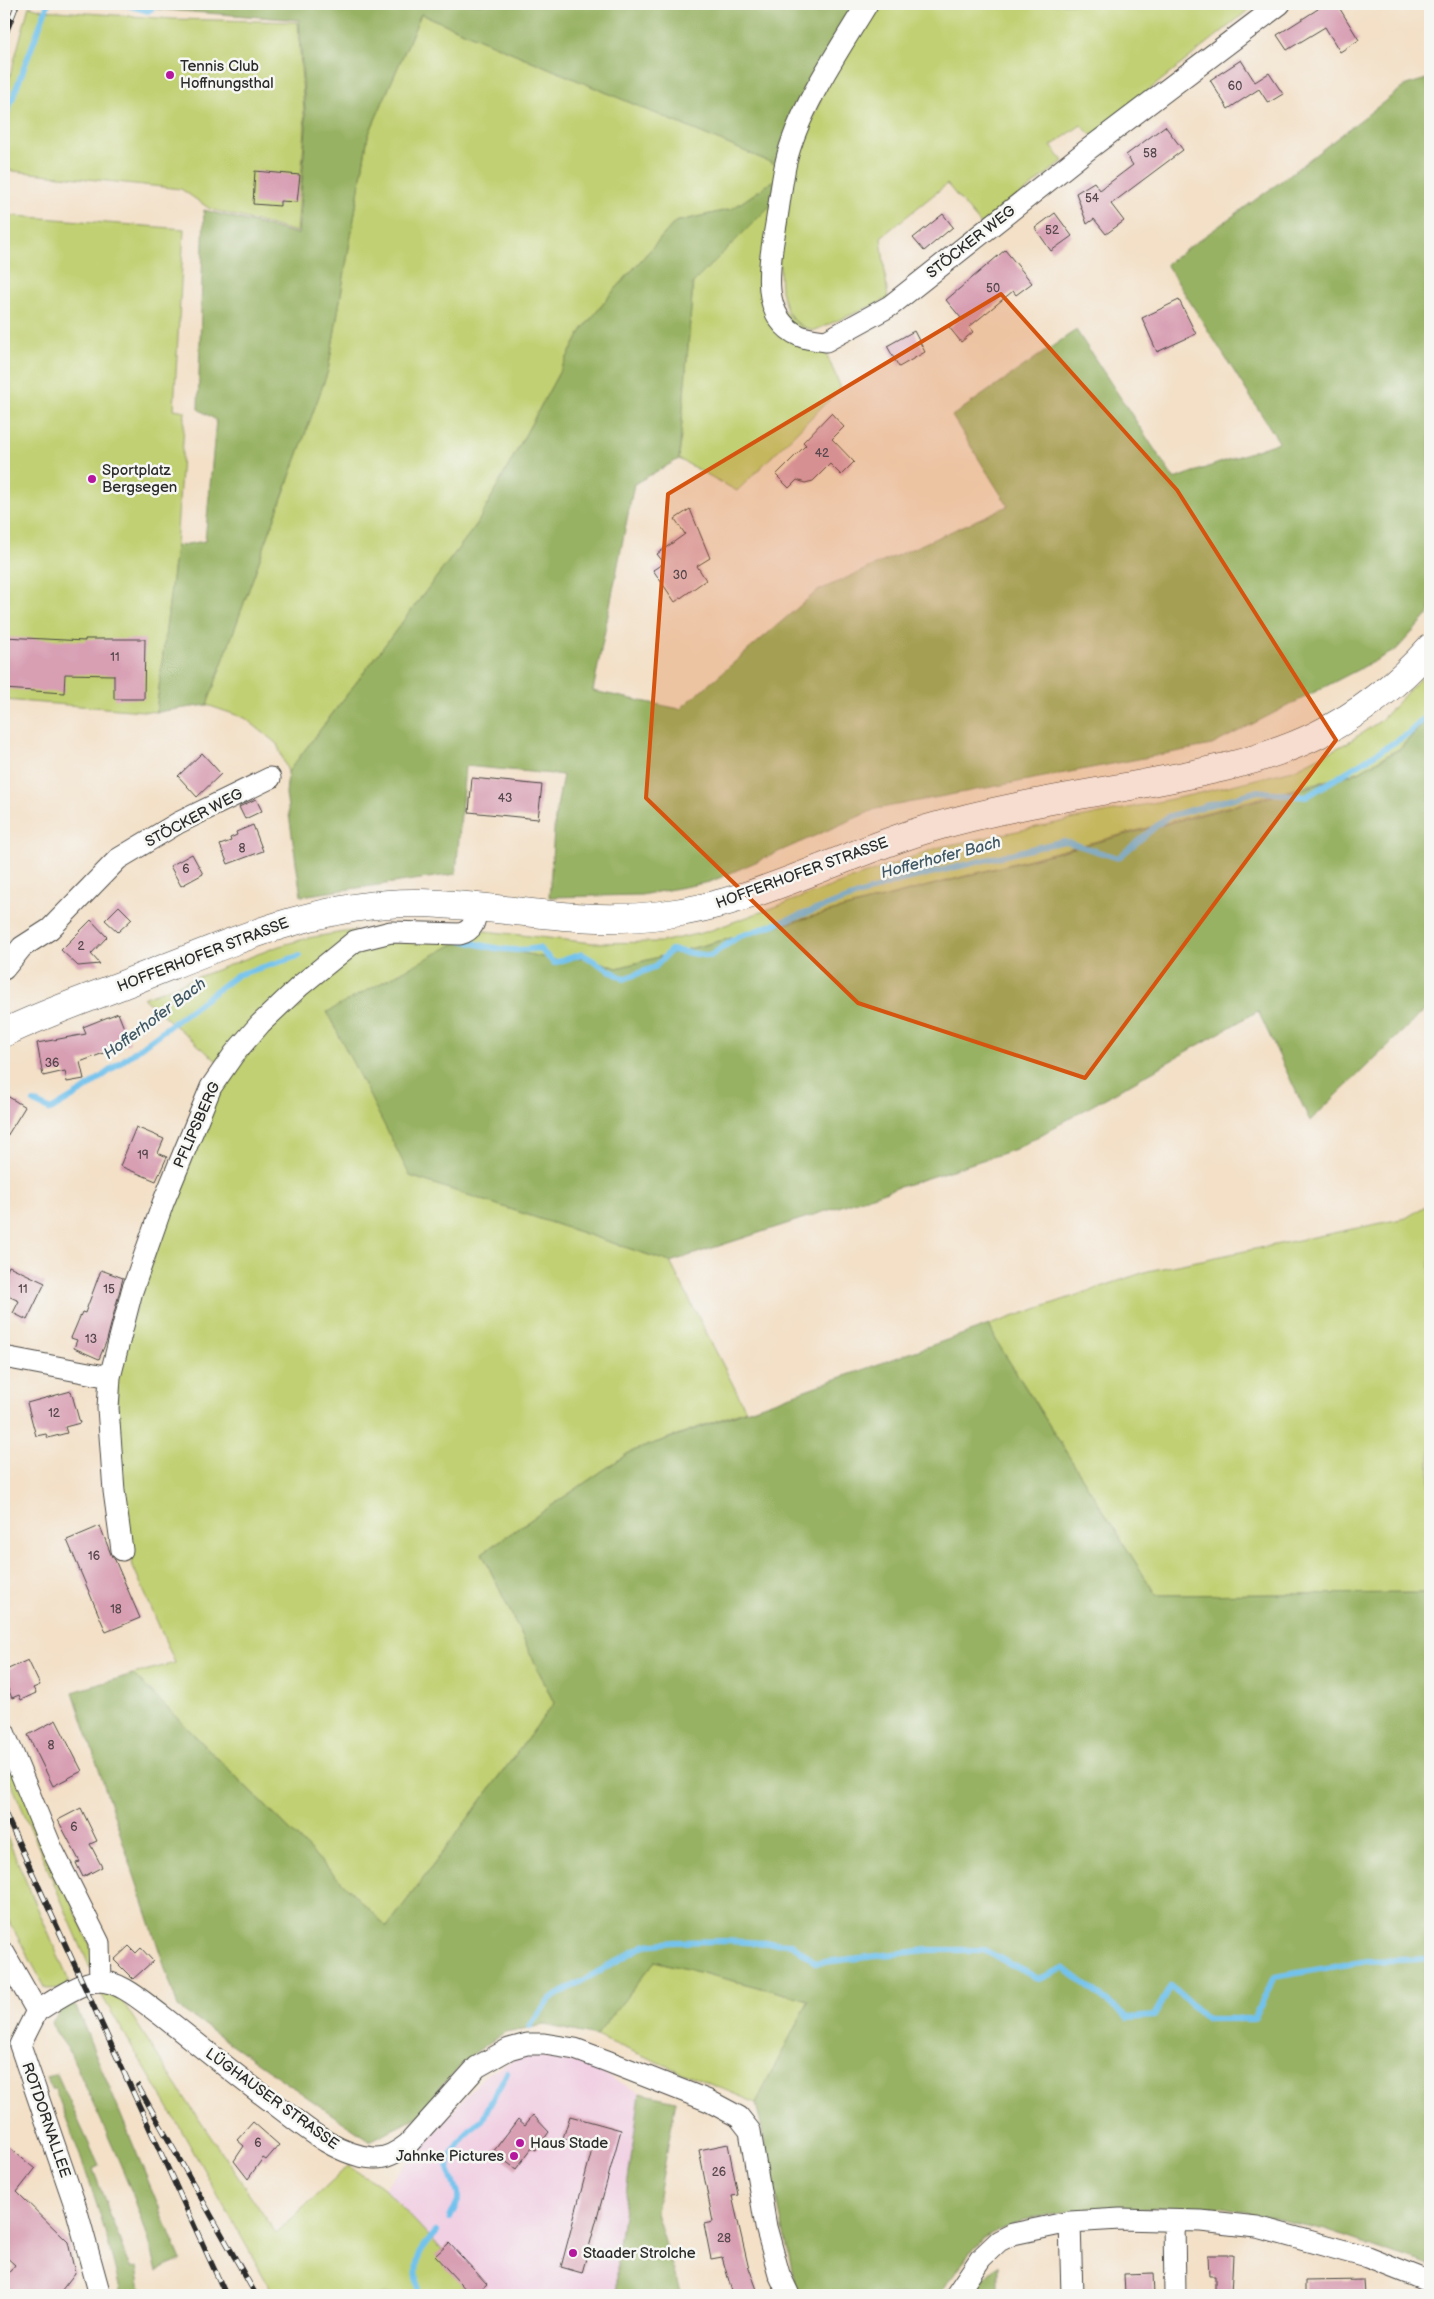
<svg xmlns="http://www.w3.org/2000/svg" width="1434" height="2299" font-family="'Balsamiq Sans',sans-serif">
	<rect width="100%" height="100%" fill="#f6f6f2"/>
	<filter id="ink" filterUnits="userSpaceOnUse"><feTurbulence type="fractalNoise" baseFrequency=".02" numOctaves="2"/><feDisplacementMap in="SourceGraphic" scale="10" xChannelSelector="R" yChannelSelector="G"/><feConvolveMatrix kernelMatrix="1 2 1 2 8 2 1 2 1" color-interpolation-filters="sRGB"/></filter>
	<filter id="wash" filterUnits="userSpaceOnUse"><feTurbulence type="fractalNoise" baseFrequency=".0096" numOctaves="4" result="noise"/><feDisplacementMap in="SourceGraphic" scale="20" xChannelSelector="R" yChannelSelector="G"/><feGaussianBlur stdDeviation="1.12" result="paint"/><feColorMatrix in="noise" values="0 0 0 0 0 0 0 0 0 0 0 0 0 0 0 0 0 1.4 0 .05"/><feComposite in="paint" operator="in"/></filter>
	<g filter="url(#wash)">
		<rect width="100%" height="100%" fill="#f3e0c7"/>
		<!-- built -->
		<path fill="#f1d0e3" d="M528,2052L587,2065L640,2093L617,2259V2295H484L384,2188L484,2076Z"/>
		<!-- green -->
		<path fill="#c1d072" stroke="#767e4e" d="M876,4H1256L1092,136L1081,125L1051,146L1063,161L982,226L947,184L881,237L888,299L813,331L797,324L787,311L781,291L779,252L797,156L826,86Z
			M29,6L43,10L173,19L298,22L305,128L297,232L210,209L181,189L4,170V98Z
			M421,14L777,165L776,179L732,209L675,222L611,294L582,330L477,524L288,772L277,744L245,718L207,705L328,371L368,136Z
			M772,204L764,293L823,346L841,388L737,491L679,459L693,283Z
			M4,215L184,229L174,409L185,411L176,546L156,712L4,700Z
			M1430,668V716L1400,748L1358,772L617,968L585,957L561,961L534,956L410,1176L670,1262L746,1410L630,1452L482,1553L554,1703L387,1927L133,1674L175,1663L133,1566L125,1519L116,1383L120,1353L203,1119L254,1036L367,944L479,934L484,931L593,943L661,942L706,932L940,847L1196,794L1293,770L1347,743L1380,721Z
			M356,930L219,1063L143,998L279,946L308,938Z
			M1430,1203V1593L1156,1595L997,1342L989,1325L1148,1271L1406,1218Z
			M4,1744L100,1969L90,1968L4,1766Z
			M4,1830L68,1979L67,1988L46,1989L4,1912Z
			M655,1961L809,2000L756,2103L596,2036Z
			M99,1991L108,1992L121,1999L194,2112L276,2233L348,2166L384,2188L484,2295H274L178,2124Z"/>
		<!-- forest -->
		<path fill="#98b264" stroke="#626e48" d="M88,4H861L777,165L421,14L368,136L328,371L207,705L156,712L176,546L205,541L216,420L198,409L204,210L298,234L306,128L299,20Z
			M1430,78V613L1396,650L1212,745L876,809L710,882L641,895L549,897L555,818L563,775L465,766L456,874L301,896L286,794L288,772L477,524L582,330L611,294L675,222L732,209L776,179L772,204L693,283L679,459L634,484L593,691L680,709L817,591L1008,506L952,416L1076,330L1174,479L1279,442L1166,264L1276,185L1406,85Z
			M1430,716V1005L1310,1121L1258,1011L1016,1149L670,1262L410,1176L327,1012L461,940L561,961L585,957L617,968L1311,786L1359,772L1400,749Z
			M989,1325L997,1342L1156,1595L1430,1593V2266L1325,2230L1224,2207L1083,2210L1023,2219L983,2238L945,2285L941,2295H800L796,2289L756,2103L809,2000L655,1961L596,2036L545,2025L505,2032L473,2054L444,2083L419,2116L370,2141L178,2007L73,1692L133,1674L387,1927L554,1703L482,1553L630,1452Z
			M71,2002L76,2007L181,2260L157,2271C139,2195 101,2123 70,2052L55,2031L52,2022L64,2006Z
			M57,2074L99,2166L93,2169L130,2268L137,2267L142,2295H121C106,2224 81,2156 55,2089H51L47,2077Z
			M640,2093L676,2101L656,2212L681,2295H617V2259Z
			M998,2265V2295H970L973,2289Z"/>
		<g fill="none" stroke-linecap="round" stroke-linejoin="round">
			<!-- stream -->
			<path stroke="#72c2ed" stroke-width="6" d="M124,4L148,11L159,4
				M4,121L48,4
				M462,940C490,948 510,953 539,948L554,963L582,954L624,979L655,967L671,950L710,956L738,937L898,881L1064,841L1118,858L1167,817L1258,791L1306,797L1408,734L1430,713
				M34,1102L51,1110L84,1090L237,975L299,956
				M530,2026L550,1999L645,1945L674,1942L724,1941L792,1944L816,1963L927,1950H984L1039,1979L1064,1968L1128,2018L1154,2016L1171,1986L1207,2019H1254L1274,1977L1367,1961L1430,1959
				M450,2218L458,2201V2193L448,2166L452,2153L470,2129L482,2120L507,2072
				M417,2295C419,2289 417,2286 417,2279C414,2257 422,2248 436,2232"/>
		</g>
		<g id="blocks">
			<!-- building -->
			<path fill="#d89fb3" d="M1315,4H1337L1359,40L1340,52L1325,27L1287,50L1277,35L1318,9Z
				M1241,60L1255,82L1269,73L1283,94L1268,103L1259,89L1228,109L1210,80Z
				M1165,126L1183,150L1111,204L1124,221L1106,234L1094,219L1087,224L1076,193L1094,182L1100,190L1133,165L1126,155Z
				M255,171L300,175L297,202L280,201V206L253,204Z
				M1055,213L1072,236L1051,251L1035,228Z
				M943,214L953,227L924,251L913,238Z
				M1005,250L1032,283L1016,295L1013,291L969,327L973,332L961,342L949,327L961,318L946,300Z
				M1179,300L1196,334L1157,352L1142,318Z
				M914,331L925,352L899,367L887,346Z
				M831,413L844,427L832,439L854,462L841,475L830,464L813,481L805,483L797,480L789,488L776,475L806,445L803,442Z
				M690,509L710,558L697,566L706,580L675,602L653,570L664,563L657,554L685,534L675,519Z
				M4,637L85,641V639H145L144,699H114V675L65,674L64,693L4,689Z
				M202,753L221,774L197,797L178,776Z
				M472,778L542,785L538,819L469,812Z
				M256,799L262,811L245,819L239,807Z
				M253,825L263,851L228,864L220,845L231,841L230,838L237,835L236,832Z
				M192,854L203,874L181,886L170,866Z
				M119,906L132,919L118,932L105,920Z
				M91,920L107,937L91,954L100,964L78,966L61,950Z
				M118,1013L130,1043L80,1062L84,1079L67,1082L65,1071L43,1076L37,1043L86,1034L83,1027Z
				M4,1094L25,1107L4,1141Z
				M136,1127L164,1139L158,1153L167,1157L156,1181L120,1166Z
				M9,1266L45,1283L27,1320L13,1313L19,1301L4,1294V1278Z
				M101,1270L123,1278L107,1340L99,1359L74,1348L77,1340L71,1338L82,1312L85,1313Z
				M71,1391L80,1423L65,1427L67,1433L48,1438L46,1434L36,1436L27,1403Z
				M100,1526L112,1557L115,1560L140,1618L106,1632L67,1540Z
				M28,1660L40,1685L33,1688L36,1693L21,1700L19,1695L12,1698L4,1680V1671Z
				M56,1720L82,1771L53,1786L28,1735Z
				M81,1808L97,1841L90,1844L102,1867L83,1877L76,1863L80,1862L58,1820Z
				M129,1946L136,1953L141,1948L153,1961L133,1979L114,1960Z
				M533,2115L549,2132L536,2150L532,2148L516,2169L493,2152L518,2119L525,2125Z
				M570,2116L621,2130L582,2273L561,2267L593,2146L563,2138Z
				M253,2122L279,2145L266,2160L263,2158L248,2179L234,2161L244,2146L237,2140Z
				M4,2143L35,2169L17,2192L68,2242L75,2273L58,2295H4V2279L15,2265L4,2255Z
				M728,2144L738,2195L732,2196L748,2265L759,2295H733L722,2257L711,2259L704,2224L713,2222L699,2150Z
				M449,2243L487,2284L475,2295H471L435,2256Z
				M1208,2255H1233L1231,2295H1215V2276H1209Z
				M1153,2273L1154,2295H1125L1124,2274Z
				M1364,2280L1365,2295H1305V2281Z"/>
		</g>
	</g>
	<g filter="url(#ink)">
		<use href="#blocks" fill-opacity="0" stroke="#494642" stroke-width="1"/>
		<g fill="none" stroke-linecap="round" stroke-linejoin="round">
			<defs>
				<path id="street" d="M867,4C839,50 798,110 786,162C781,185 779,208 775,230C769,265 759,318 800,336C807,339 817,340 826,341L890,306L1086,151L1280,4
					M4,969L22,947L50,929L118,859L178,823L270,778
					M4,1357L110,1377
					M122,1550L114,1491L108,1408L110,1377L132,1291L163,1203L211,1087L234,1054L260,1024L301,985L355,941L391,932L460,934C474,930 475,921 477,908
					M4,1732L52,1849L99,1943L100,1981
					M4,1953L37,2011
					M37,2011C52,2002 80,1982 98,1981C121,1981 143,2002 161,2015C198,2044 234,2074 272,2102C301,2124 336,2156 374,2158C386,2159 399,2151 408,2144L477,2067L509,2049L527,2044H544L575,2049L607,2061L709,2101L739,2117L750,2131L766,2227L779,2274L789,2295
					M37,2011L20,2045L76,2208L100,2295
					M1174,2221L1175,2295
					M1070,2222L1072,2295
					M956,2295L981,2258L999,2241L1013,2234L1070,2222L1120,2219L1201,2221L1257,2227L1367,2257L1430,2282"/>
				<path id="secondary" d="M4,1033C47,1012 93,997 137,979C229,943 320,901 420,903C502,905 579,926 661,915C755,904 838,856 927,829C997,808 1070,797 1142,784C1201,773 1262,762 1317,735C1360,714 1398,684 1430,648"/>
			</defs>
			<!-- street casing -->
			<use href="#street" stroke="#494642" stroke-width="23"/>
			<!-- secondary casing -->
			<use href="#secondary" stroke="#494642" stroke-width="29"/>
			<!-- street -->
			<use href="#street" stroke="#fff" stroke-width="21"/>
			<!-- secondary -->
			<use href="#secondary" stroke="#fff" stroke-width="28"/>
			<defs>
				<path id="rail" d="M4,38L17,4
					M4,1811L226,2295
					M138,2086L256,2295"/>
			</defs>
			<!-- rail casing -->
			<use href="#rail" stroke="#2b2b2b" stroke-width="5.5"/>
			<!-- rail -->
			<use href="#rail" stroke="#f6f6f2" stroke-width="4" stroke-dasharray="11" stroke-linecap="butt"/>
		</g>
	</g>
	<!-- marked area -->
	<path fill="#d5540f" fill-opacity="0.2" stroke="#d5540f" stroke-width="4" stroke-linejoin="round" d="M1001,294L1177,490L1336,740L1085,1078L858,1003L646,798L668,494Z"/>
	<!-- markers -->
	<g fill="#b5179e" stroke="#f6f6f2" stroke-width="2">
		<circle cx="170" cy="75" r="5"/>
		<circle cx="92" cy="479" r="5"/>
		<circle cx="520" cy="2143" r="5"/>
		<circle cx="514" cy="2156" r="5"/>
		<circle cx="573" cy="2253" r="5"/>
	</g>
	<g text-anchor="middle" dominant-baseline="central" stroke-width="5" stroke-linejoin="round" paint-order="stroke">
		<!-- number labels -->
		<g font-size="12" fill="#56484d">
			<text x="1235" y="86">60</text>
			<text x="1150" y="153">58</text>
			<text x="1092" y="198">54</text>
			<text x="1052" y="230">52</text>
			<text x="993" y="288">50</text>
			<text x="822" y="453">42</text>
			<text x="680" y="575">30</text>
			<text x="115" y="657">11</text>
			<text x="505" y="798">43</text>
			<text x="242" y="848">8</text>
			<text x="186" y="869">6</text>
			<text x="81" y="946">2</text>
			<text x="52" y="1063">36</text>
			<text x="143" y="1155">19</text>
			<text x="23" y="1289">11</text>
			<text x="109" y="1289">15</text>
			<text x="91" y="1339">13</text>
			<text x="54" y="1413">12</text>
			<text x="94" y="1556">16</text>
			<text x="116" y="1609">18</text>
			<text x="51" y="1745">8</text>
			<text x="74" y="1827">6</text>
			<text x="258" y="2143">6</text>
			<text x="719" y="2172">26</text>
			<text x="724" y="2238">28</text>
		</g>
		<!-- poi labels -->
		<g font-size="15" fill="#2b2b2b" stroke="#f6f6f2" text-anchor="start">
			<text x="180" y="66">Tennis Club<tspan x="180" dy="17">Hoffnungsthal</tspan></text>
			<text x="102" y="470">Sportplatz<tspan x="102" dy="17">Bergsegen</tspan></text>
			<text x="530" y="2143">Haus Stade</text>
			<text x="504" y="2156" text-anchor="end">Jahnke Pictures</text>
			<text x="583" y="2253">Staader Strolche</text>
		</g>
		<!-- street labels -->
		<g font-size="15" fill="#2b2b2b" stroke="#f6f6f2">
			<text transform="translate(971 242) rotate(-38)">STÖCKER WEG</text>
			<text transform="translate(194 818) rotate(-28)">STÖCKER WEG</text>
			<text transform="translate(802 873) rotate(-20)">HOFFERHOFER STRASSE</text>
			<text transform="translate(203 955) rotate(-21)">HOFFERHOFER STRASSE</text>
			<text transform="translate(197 1125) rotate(-66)">PFLIPSBERG</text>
			<text transform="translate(272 2099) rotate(36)">LÜGHAUSER STRASSE</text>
			<text transform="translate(46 2120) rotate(71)">ROTDORNALLEE</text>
		</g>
		<!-- water labels -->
		<g font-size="16" font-style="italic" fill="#405865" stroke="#f6f6f2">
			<text transform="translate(941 858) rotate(-15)">Hofferhofer Bach</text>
			<text transform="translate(155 1019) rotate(-37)">Hofferhofer Bach</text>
		</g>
	</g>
	<!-- margin -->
	<rect width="1434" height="2299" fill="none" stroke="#f6f6f2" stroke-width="20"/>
</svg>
